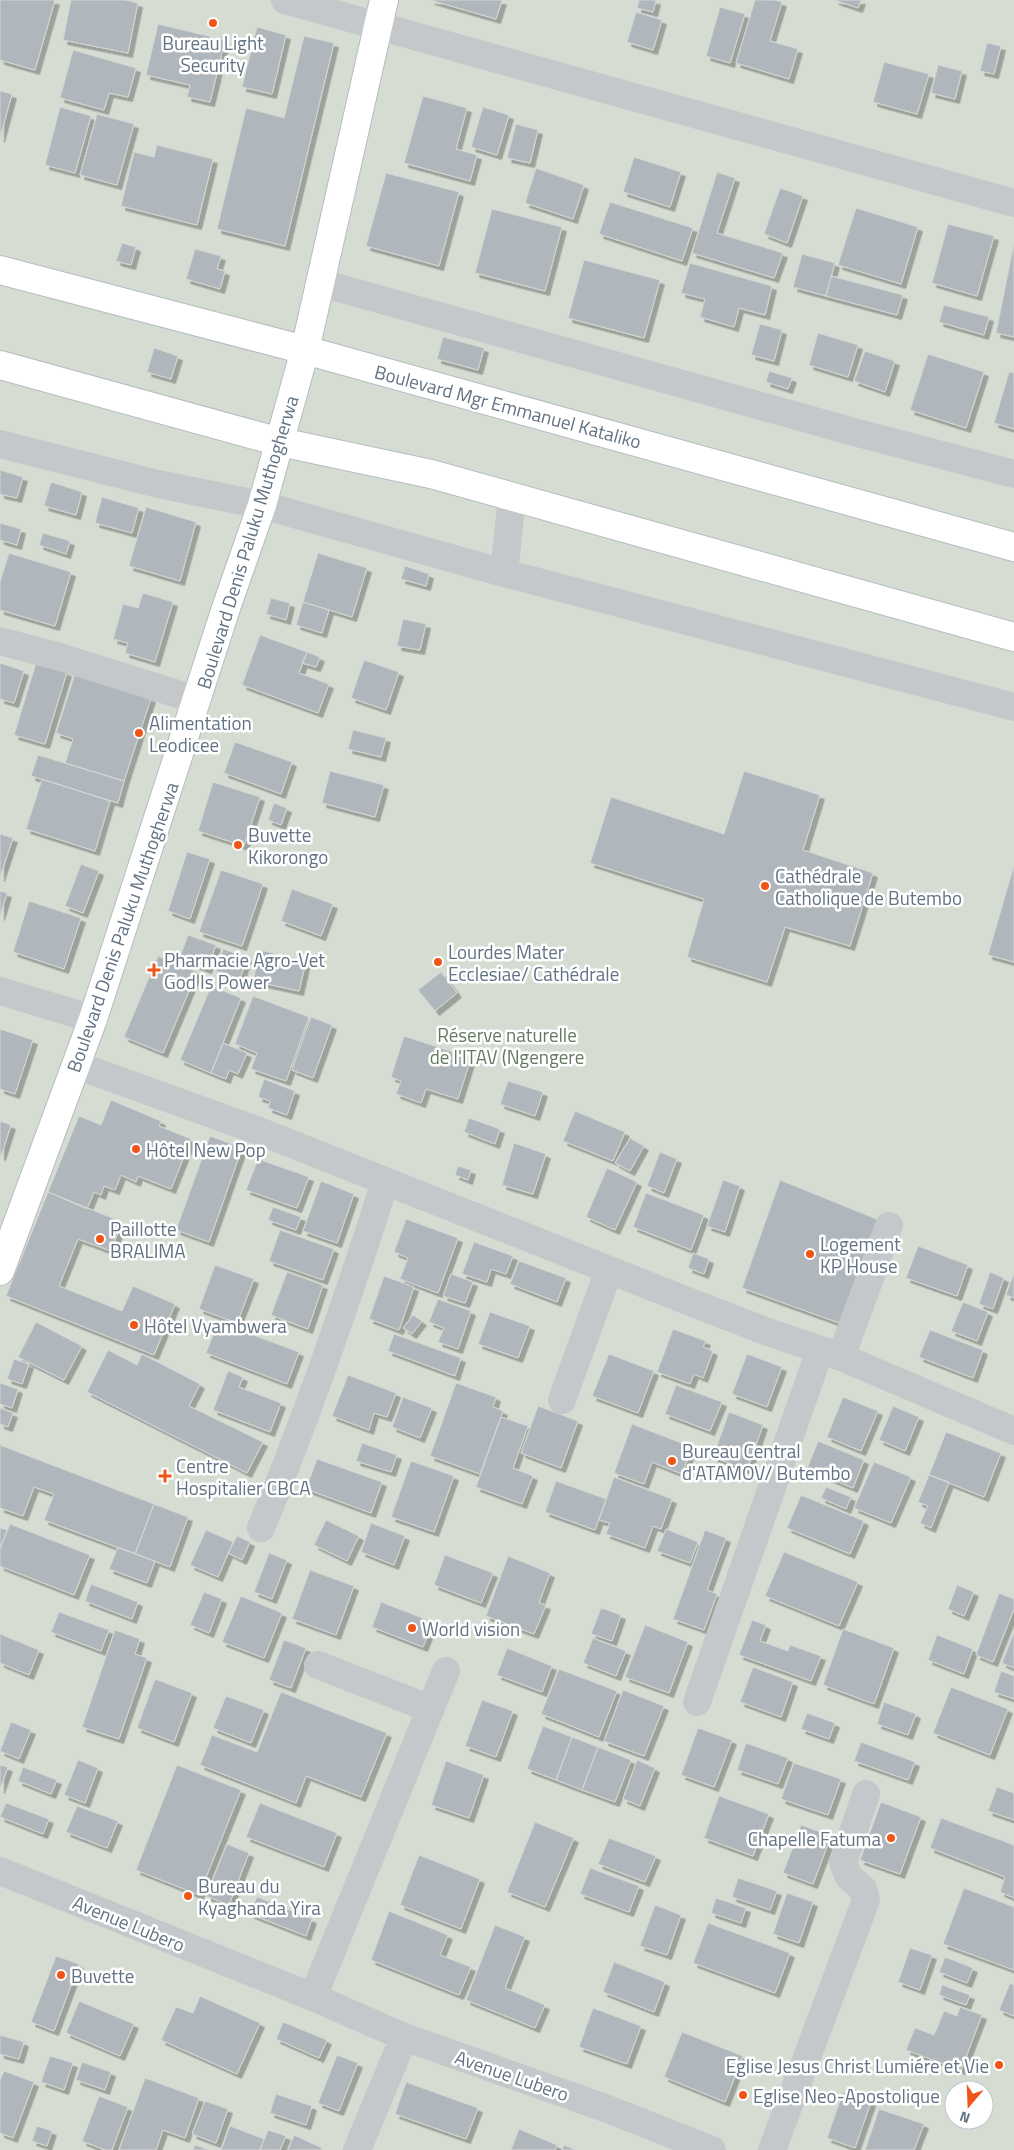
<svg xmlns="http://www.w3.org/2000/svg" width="1014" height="2150" font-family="'Titillium Web',sans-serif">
	<defs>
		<filter id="shadow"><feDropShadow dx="4.5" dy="4.5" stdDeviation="0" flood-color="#0004"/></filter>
	</defs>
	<rect width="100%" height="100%" fill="#f5f5f1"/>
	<!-- green -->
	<path fill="#d5ddd2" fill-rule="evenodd" d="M0,0H1014V2150H0ZM954,2090H984V2120H954Z"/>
	<!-- building -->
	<path fill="#afb6bc" stroke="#d6d6d4" filter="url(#shadow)" d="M0,0H55L35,70L0,60Z
		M71,0H125L138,3L128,53L63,40Z
		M430,0H502L496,19Z
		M639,0H656L653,12L637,8Z
		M755,0H774L782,2L770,41L798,49L789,79L736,63Z
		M834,0H861L858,8Z
		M720,7L745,14L730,63L706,56Z
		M636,12L662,20L653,50L627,42Z
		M158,24L225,40L210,102L187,97L190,85L146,75Z
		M257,27L286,35L272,94L242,87Z
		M304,36L334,43L285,246L217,229L246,108L284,118Z
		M987,43L1001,46L994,74L980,71Z
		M73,50L136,68L128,97L109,93L104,110L60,98Z
		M884,62L929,74L917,114L873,102Z
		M938,65L962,71L955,99L931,93Z
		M0,91L12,94L0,138Z
		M423,96L467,108L456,149L477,155L470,181L404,163Z
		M60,107L91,116L75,173L45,165Z
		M483,107L509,115L497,155L471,147Z
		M97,114L134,124L117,185L80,175Z
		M516,124L538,130L530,163L507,158Z
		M157,145L213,159L197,225L121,206L134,152L154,157Z
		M634,157L681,172L670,207L623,192Z
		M536,168L584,185L573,219L525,203Z
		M717,172L735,178L717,233L783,253L774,278L692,253Z
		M386,173L459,192L439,266L366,246Z
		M780,188L803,196L787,243L764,234Z
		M610,202L693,228L682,261L599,234Z
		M856,208L918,227L901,284L838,265Z
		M492,209L562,227L545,291L475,273Z
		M948,224L994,236L977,296L932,283Z
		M122,243L136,247L131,265L116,261Z
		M1014,243V337L996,333Z
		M195,249L221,256L217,269L225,271L220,289L186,279Z
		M802,254L835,263L826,296L793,287Z
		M584,260L660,280L644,338L568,318Z
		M690,263L772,286L765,315L739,308L734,327L700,317L705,299L681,293Z
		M831,276L903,295L897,315L826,296Z
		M944,305L989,317L984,335L939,322Z
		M760,324L782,330L774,361L751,355Z
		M818,333L858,345L848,377L809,365Z
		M443,337L484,348L478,370L437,359Z
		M154,348L178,356L171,379L147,372Z
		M865,351L895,361L885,392L854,381Z
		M928,354L984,372L966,428L910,410Z
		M769,371L792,378L788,389L766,382Z
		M1009,372L1014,373V429L994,423Z
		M0,470L23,477L17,498L0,494Z
		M51,482L82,492L76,515L44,506Z
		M102,497L139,508L132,533L95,523Z
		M146,507L196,522L180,581L129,566Z
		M0,523L21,529L17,545L0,540Z
		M43,533L70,541L66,554L39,545Z
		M9,553L71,572L55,626L0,610V582Z
		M318,553L367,568L352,617L303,602Z
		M405,566L429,574L426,586L401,579Z
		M143,593L173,602L155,662L125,653L128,643L113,639L123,604L138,608Z
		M271,598L290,603L286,620L266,614Z
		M303,602L329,610L322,633L296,625Z
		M403,619L426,624L420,650L397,646Z
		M260,635L307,652L299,673L329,684L318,713L242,685Z
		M307,652L320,657L316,667L302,663Z
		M364,660L399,672L386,710L351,698Z
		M0,663L24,671L14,703L0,699Z
		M36,663L67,672L45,744L14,735Z
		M75,674L151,698L124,781L65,763L73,739L56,733Z
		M353,730L386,738L381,757L348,749Z
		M235,742L292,762L281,794L224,773Z
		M38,755L124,781L118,803L31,776Z
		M330,771L384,785L375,817L322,803Z
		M744,771L820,795L803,850L873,873L850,946L785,927L767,982L687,957L704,899L590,863L611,797L724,834Z
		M42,779L110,801L95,851L26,829Z
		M213,782L260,797L244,846L198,831Z
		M274,803L287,808L281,825L268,820Z
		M0,834L13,838L0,877Z
		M187,852L210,859L190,919L168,911Z
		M81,864L99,871L83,913L65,906Z
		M1014,865V962L988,955Z
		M221,870L263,884L242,946L199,932Z
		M292,889L333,904L321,936L281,921Z
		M0,891L7,893L0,916Z
		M29,901L81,918L64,969L13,952Z
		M188,935L216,945L207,969L179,959Z
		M223,949L247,957L240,979L216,971Z
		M260,950L306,961L299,991L253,981Z
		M158,956L197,972L163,1053L124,1037Z
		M441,972L457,993L435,1011L418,990Z
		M211,986L241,998L211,1073L180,1060Z
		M253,996L309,1017L286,1081L251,1069L257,1053L235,1044Z
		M311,1017L332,1025L313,1078L292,1070Z
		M0,1029L33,1040L15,1094L0,1089Z
		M404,1036L471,1058L458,1099L426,1089L421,1103L396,1094L401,1081L391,1077Z
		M223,1043L247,1053L238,1074L229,1070L226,1079L211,1073Z
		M264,1079L295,1091L287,1115L268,1108L270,1101L258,1097Z
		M508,1081L543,1092L535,1116L500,1104Z
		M111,1100L161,1121L159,1126L191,1139L171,1189L138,1176L136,1182L121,1175L115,1190L104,1186L101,1195L94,1192L87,1209L48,1192L79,1116L101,1125Z
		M575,1111L625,1132L613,1161L563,1141Z
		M469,1118L500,1129L495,1144L464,1132Z
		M0,1121L11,1125L1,1156H0Z
		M210,1136L242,1148L209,1242L176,1230Z
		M630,1138L644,1146L630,1171L615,1163Z
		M514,1143L546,1154L533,1194L502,1185Z
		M660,1152L677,1159L664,1193L647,1186Z
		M258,1159L309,1177L297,1208L246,1190Z
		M458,1166L471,1170L468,1180L455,1175Z
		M607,1168L637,1182L615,1230L586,1217Z
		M723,1180L740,1186L725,1232L707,1226Z
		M780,1180L879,1220L842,1324L742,1288Z
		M321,1181L354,1194L337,1243L303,1231Z
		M48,1192L122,1222L111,1251L78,1239L59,1286L122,1311L133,1286L175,1304L154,1355L6,1296Z
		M646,1193L704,1215L691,1250L633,1227Z
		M273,1207L301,1217L296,1230L268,1220Z
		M406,1219L458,1238L438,1293L400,1279L408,1258L394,1252Z
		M280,1230L334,1249L323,1280L269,1261Z
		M474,1242L513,1256L506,1274L491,1269L487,1282L462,1274Z
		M918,1246L968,1265L957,1296L906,1278Z
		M693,1253L709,1259L704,1274L688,1268Z
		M519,1261L566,1278L557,1302L510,1284Z
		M215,1265L254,1279L237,1323L199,1309Z
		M287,1272L323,1285L308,1329L271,1315Z
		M990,1272L1004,1278L993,1309L979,1304Z
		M1014,1273V1298L1006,1295Z
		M451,1274L473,1282L465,1303L443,1296Z
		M384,1276L414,1287L399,1330L369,1319Z
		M438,1299L471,1311L458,1349L438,1342L444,1328L429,1322Z
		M963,1302L988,1312L977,1341L951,1331Z
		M490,1312L530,1326L518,1358L478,1344Z
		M413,1315L422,1321L412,1334L403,1328Z
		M36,1322L82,1346L64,1380L18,1357Z
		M218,1322L299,1352L287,1384L206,1353Z
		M673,1329L706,1341L703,1347L713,1351L703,1378L694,1374L690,1384L657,1372Z
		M930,1330L983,1350L973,1378L919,1357Z
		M394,1334L461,1358L455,1376L388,1351Z
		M108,1350L137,1365L142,1354L200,1384L189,1406L263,1442L247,1473L87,1392Z
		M609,1354L654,1371L638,1413L592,1396Z
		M747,1354L782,1367L767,1407L732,1394Z
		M14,1359L29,1364L22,1384L7,1379Z
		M228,1371L243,1377L239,1387L281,1403L270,1432L213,1410Z
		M348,1375L396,1393L387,1417L374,1413L369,1430L332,1416Z
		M0,1383L18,1389L12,1408L0,1404Z
		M456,1383L496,1397L493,1407L503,1411L480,1474L430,1456Z
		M676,1385L722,1402L710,1431L665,1414Z
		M403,1397L432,1408L420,1438L392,1427Z
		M843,1397L878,1411L861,1451L827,1437Z
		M538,1406L578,1421L561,1468L521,1453Z
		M893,1406L919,1417L905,1451L879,1440Z
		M0,1408L13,1413L8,1427L0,1424Z
		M729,1412L763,1425L747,1470L713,1457Z
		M501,1417L528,1426L513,1468L533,1476L522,1504L476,1487Z
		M632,1424L692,1447L682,1474L652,1462L644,1484L614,1473Z
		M946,1432L1001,1453L984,1497L929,1475Z
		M818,1441L864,1460L853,1488L807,1469Z
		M362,1443L397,1455L391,1472L356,1461Z
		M0,1445L154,1504L135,1554L44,1520L54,1494L34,1487L23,1516L0,1508Z
		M317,1459L382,1482L371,1513L306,1489Z
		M411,1461L454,1476L434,1532L391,1517Z
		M874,1462L911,1477L891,1523L854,1508Z
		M929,1475L949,1482L931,1528L920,1523L928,1506L918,1502Z
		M614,1477L672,1499L661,1529L653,1526L645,1548L606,1534L610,1523L599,1520Z
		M556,1481L606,1499L595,1530L545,1512Z
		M826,1487L851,1497L846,1509L821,1498Z
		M801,1495L864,1521L850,1554L787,1528Z
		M154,1504L188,1517L170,1567L135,1554Z
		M326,1520L359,1536L347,1561L314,1545Z
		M371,1523L405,1536L394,1565L361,1552Z
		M10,1524L90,1555L74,1595L0,1566V1549Z
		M0,1528L7,1530L0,1549Z
		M666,1529L698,1542L690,1563L657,1551Z
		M206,1530L233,1542L218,1577L190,1565Z
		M705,1530L726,1538L707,1590L717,1594L704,1630L673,1619Z
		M237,1536L250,1542L242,1560L228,1553Z
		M118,1547L155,1561L147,1583L109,1569Z
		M784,1552L858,1582L839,1626L765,1596Z
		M269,1553L287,1560L272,1599L254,1592Z
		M445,1555L493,1573L481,1603L434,1585Z
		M508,1556L550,1573L539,1603L546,1605L534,1634L486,1616Z
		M310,1570L354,1586L336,1635L292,1619Z
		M91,1584L138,1602L132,1619L85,1601Z
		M957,1585L974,1592L964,1616L948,1609Z
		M204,1592L222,1599L209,1633L190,1625Z
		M999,1593L1014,1599V1609L993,1662L976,1655Z
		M241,1596L282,1613L264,1658L222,1642Z
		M381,1602L433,1622L423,1647L372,1627Z
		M601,1608L621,1615L612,1641L591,1634Z
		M59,1612L109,1630L101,1651L51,1632Z
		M752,1620L766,1625L760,1641L788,1651L790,1645L821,1656L811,1681L739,1655Z
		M645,1625L688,1642L669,1693L625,1677Z
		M843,1629L894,1648L874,1704L823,1685Z
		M115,1630L140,1639L135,1654L147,1658L119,1739L82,1727Z
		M1014,1632V1668L1002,1663Z
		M0,1634L39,1650L29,1675L0,1663Z
		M937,1635L973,1649L964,1674L928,1660Z
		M593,1638L626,1651L616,1676L583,1663Z
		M284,1640L306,1648L291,1688L269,1680Z
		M507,1648L552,1666L542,1692L497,1675Z
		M753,1667L793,1682L781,1717L740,1702Z
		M559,1669L617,1691L599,1737L541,1714Z
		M1001,1671L1014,1676V1699L994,1692Z
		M155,1679L192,1693L174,1742L137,1728Z
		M951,1687L1008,1709L990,1755L933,1733Z
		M623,1690L664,1706L644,1756L604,1741Z
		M281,1692L387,1733L361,1797L306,1776L296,1803L200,1765L212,1735L257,1752Z
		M226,1696L264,1710L251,1743L213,1728Z
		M482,1700L513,1711L496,1757L465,1746Z
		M884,1702L916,1714L908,1735L877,1724Z
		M807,1713L835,1723L829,1739L801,1729Z
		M11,1722L31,1730L19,1759L0,1751Z
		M543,1726L572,1737L556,1780L527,1769Z
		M698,1728L732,1740L714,1787L681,1775Z
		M572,1737L598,1747L582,1790L556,1780Z
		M861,1742L915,1762L908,1780L854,1761Z
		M746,1743L788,1758L778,1784L737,1770Z
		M598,1747L631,1760L615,1802L582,1790Z
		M78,1760L98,1768L85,1803L64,1795Z
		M637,1760L655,1768L640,1806L623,1799Z
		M446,1761L484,1775L469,1818L431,1805Z
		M794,1763L841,1779L828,1815L781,1799Z
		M0,1765L8,1767L0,1789Z
		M177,1765L241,1790L199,1895L136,1870Z
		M23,1767L57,1780L51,1794L18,1781Z
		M997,1787L1014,1793V1820L988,1811Z
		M719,1796L769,1814L753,1856L704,1838Z
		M881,1802L921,1817L900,1874L860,1860Z
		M6,1803L49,1819L43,1834L0,1817Z
		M260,1803L337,1833L324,1867L246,1837Z
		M77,1806L118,1821L107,1848L66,1832Z
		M941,1818L1014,1845V1898L1000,1892L1005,1877L930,1848Z
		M535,1822L574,1838L545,1907L507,1892Z
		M801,1825L831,1836L813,1884L783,1873Z
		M609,1838L656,1856L645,1882L598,1864Z
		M227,1844L249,1853L229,1905L206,1896Z
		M419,1855L480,1879L461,1929L400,1905Z
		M590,1868L639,1886L629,1912L580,1894Z
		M738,1878L777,1891L770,1910L732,1897Z
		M964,1888L1014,1907V1970L943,1944Z
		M787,1893L813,1902L799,1943L773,1934Z
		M257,1897L312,1919L306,1936L250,1914Z
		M716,1898L746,1908L741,1923L711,1913Z
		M655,1905L681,1915L667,1955L640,1946Z
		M389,1911L448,1935L440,1955L471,1967L459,1995L371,1960Z
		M708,1923L790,1953L775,1993L693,1963Z
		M495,1925L525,1937L505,1988L545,2005L535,2028L466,2000Z
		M910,1948L932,1955L920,1990L898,1982Z
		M56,1956L79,1964L54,2031L31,2022Z
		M945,1957L973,1968L967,1983L939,1972Z
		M614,1962L665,1982L654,2012L603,1992Z
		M1010,1983L1014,1985V2016L999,2010Z
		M942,1985L970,1995L966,2005L939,1995Z
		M200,1996L260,2023L237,2074L161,2040L176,2007L193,2013Z
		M79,2001L134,2024L120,2056L66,2033Z
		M960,2007L982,2015L961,2070L906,2050L915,2028L934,2035L944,2011L957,2016Z
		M593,2008L641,2026L627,2064L579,2047Z
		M283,2022L327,2040L319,2058L276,2039Z
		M682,2032L743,2056L725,2102L664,2077Z
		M0,2035L24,2042L19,2059L0,2054Z
		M337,2055L358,2063L339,2111L318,2103Z
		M50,2056L73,2063L64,2090L41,2082Z
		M82,2062L111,2072L105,2090L76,2080Z
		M4,2071L34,2082L13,2138L0,2133V2080Z
		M145,2078L199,2098L185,2138L163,2130L156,2150H119Z
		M406,2082L478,2108L466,2139L395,2114Z
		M843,2092L871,2102L855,2148L827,2138Z
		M276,2094L312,2106L306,2125L270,2113Z
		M99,2096L128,2107L112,2150H105L82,2141Z
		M205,2101L228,2109L216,2143L192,2134Z
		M879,2109L924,2124L914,2150H865Z
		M37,2126L52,2131L47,2146L32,2141Z
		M230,2126L264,2139L260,2150H221Z
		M519,2129L557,2145L555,2150H511Z
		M268,2130L286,2136L280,2150H260Z
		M294,2135L322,2148V2150H288Z
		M195,2145L210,2150H193Z
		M564,2145L576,2150H562Z"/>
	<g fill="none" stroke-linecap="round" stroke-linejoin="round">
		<defs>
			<path id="secondary" d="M0,270L305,350L1014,547
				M0,365L280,442L431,474L1014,637
				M0,1271L93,1019L226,608L262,505L305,350L384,0"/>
		</defs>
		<!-- secondary casing -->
		<use href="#secondary" stroke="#b6bbc0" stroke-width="30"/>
		<!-- street -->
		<path stroke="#c4c8cb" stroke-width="28" d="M285,0L1014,203
			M321,283L854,432L1014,474
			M0,444L158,484L262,505L504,573L1014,707
			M504,573L512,497
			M0,641L60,657L197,700
			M0,991L93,1019
			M76,1065L259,1131L685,1300L765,1331L841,1357L1014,1431
			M841,1357L889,1226
			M562,1400L609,1270
			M261,1528C308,1415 348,1298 385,1182
			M318,1665L431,1709
			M697,1702L820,1350
			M0,1871L313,1997L404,2037L605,2108L712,2150
			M313,1997L446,1671
			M357,2150L404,2037
			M772,2150L866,1900L863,1889L849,1877L843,1862L866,1794"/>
		<!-- secondary -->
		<use href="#secondary" stroke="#fff" stroke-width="28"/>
	</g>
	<!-- markers -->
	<g fill="#f05416" stroke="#fff" stroke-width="2">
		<circle cx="213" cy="23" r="5"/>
		<circle cx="139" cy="733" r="5"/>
		<circle cx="238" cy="845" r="5"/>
		<circle cx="765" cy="886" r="5"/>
		<circle cx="438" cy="962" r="5"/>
		<path d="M151.5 962.5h5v5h5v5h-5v5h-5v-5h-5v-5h5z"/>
		<circle cx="136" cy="1149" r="5"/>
		<circle cx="100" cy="1239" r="5"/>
		<circle cx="810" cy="1254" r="5"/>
		<circle cx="134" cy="1325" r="5"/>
		<circle cx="672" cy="1461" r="5"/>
		<path d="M162.5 1468.5h5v5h5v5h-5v5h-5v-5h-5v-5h5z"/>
		<circle cx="412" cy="1628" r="5"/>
		<circle cx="891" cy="1838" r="5"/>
		<circle cx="188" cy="1896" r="5"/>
		<circle cx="61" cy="1975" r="5"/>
		<circle cx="999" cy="2065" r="5"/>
		<circle cx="743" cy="2095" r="5"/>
	</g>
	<g text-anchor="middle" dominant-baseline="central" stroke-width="5" stroke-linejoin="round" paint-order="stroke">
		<!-- poi labels -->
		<g font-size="19" fill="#627384" stroke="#fff" text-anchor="start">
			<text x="213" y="42" text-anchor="middle">Bureau Light<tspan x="213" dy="22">Security</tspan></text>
			<text x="149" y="722">Alimentation<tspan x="149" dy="22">Leodicee</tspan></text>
			<text x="248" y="834">Buvette<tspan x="248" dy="22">Kikorongo</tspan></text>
			<text x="775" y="875">Cathédrale<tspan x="775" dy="22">Catholique de Butembo</tspan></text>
			<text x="448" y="951">Lourdes Mater<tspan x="448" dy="22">Ecclesiae/ Cathédrale</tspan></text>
			<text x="164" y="959">Pharmacie Agro-Vet<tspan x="164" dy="22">God Is Power</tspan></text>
			<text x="146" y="1149">Hôtel New Pop</text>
			<text x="110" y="1228">Paillotte<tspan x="110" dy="22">BRALIMA</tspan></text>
			<text x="820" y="1243">Logement<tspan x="820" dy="22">KP House</tspan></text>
			<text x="144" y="1325">Hôtel Vyambwera</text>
			<text x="682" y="1450">Bureau Central<tspan x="682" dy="22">d'ATAMOV/ Butembo</tspan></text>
			<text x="176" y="1465">Centre<tspan x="176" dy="22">Hospitalier CBCA</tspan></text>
			<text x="422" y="1628">World vision</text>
			<text x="881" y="1838" text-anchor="end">Chapelle Fatuma</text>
			<text x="198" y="1885">Bureau du<tspan x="198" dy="22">Kyaghanda Yira</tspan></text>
			<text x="71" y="1975">Buvette</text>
			<text x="989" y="2065" text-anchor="end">Eglise Jesus Christ Lumiére et Vie</text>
			<text x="753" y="2095">Eglise Neo-Apostolique</text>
		</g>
		<!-- street labels -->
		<g font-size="19" fill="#627384" stroke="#fff">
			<text transform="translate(508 406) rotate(15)">Boulevard Mgr Emmanuel Kataliko</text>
			<text transform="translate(247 542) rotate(-73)">Boulevard Denis Paluku Muthogherwa</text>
			<text transform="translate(122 927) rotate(-71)">Boulevard Denis Paluku Muthogherwa</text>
			<text transform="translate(129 1923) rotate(22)">Avenue Lubero</text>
			<text transform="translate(512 2075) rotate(19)">Avenue Lubero</text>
		</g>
		<!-- park labels -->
		<g font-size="19" fill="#657b61" stroke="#fff">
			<text x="507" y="1034">Réserve naturelle<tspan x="507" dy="22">de l'ITAV (Ngengere</tspan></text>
		</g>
	</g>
	<!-- north arrow -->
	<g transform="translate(969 2105) rotate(199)"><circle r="24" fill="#ffffff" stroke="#c0c7ce"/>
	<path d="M0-4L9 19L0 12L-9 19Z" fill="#f05416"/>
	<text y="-8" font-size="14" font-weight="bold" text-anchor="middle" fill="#627384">N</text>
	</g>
</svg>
